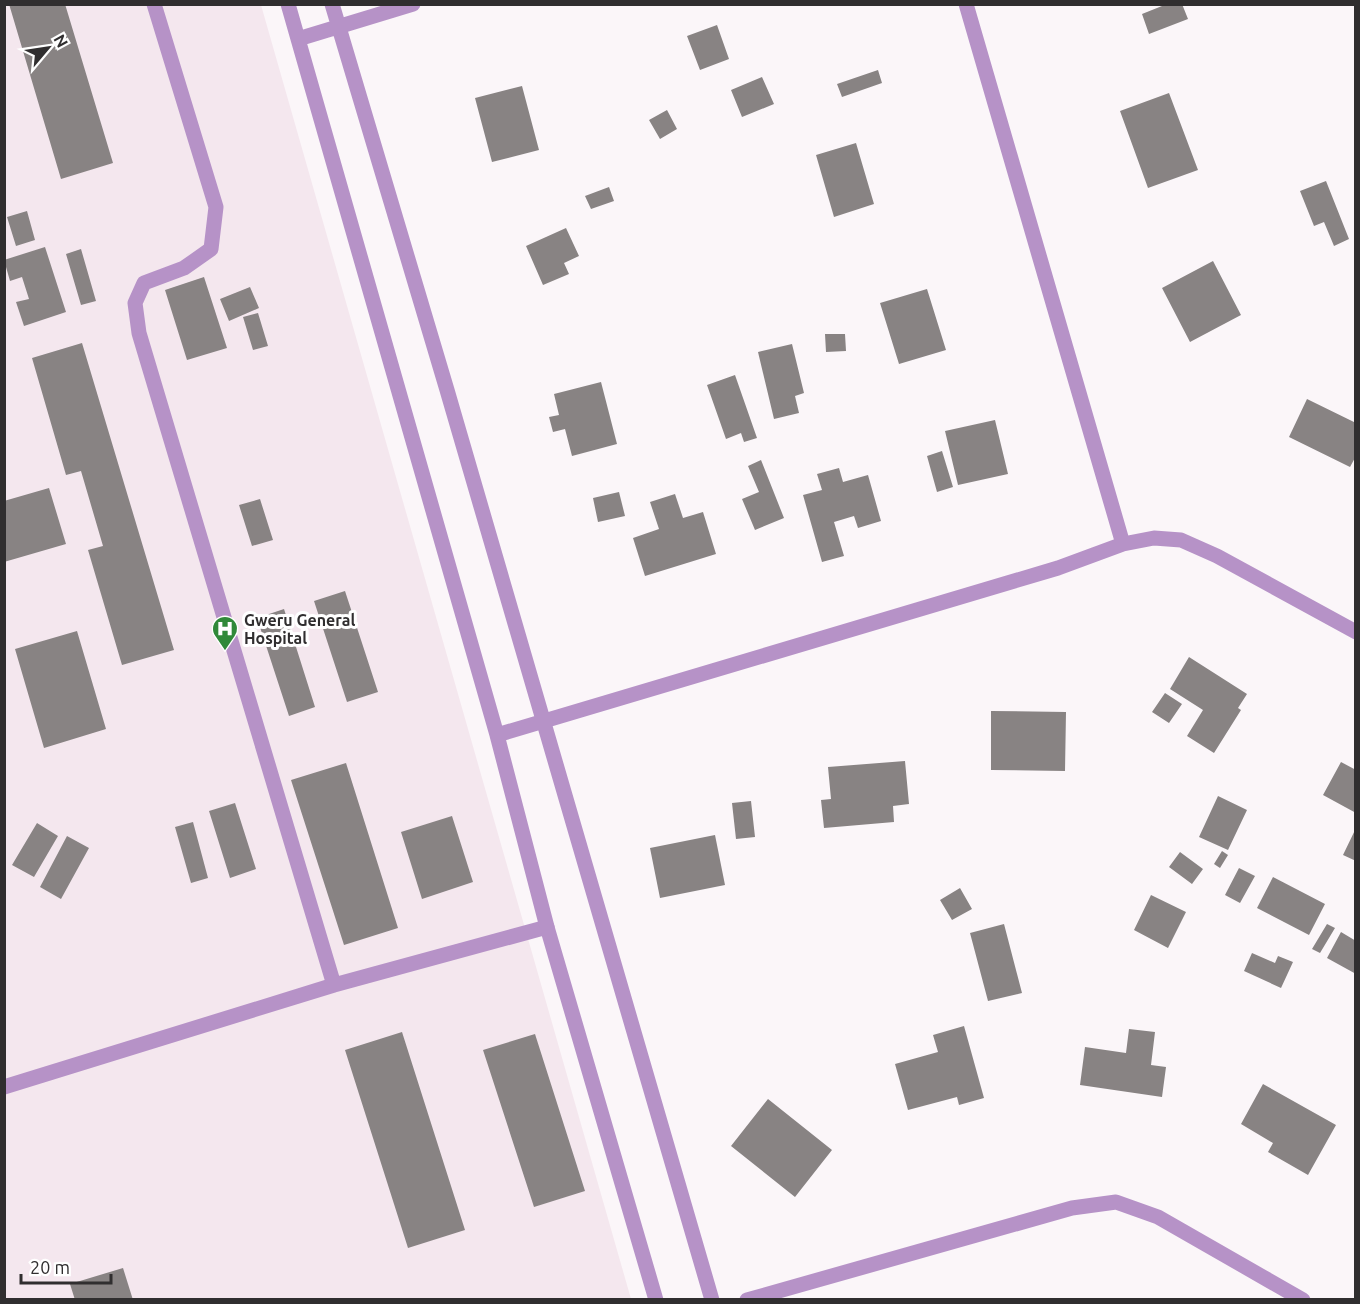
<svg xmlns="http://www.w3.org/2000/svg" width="1360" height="1304" font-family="Ubuntu,sans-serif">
	<rect width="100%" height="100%" fill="#fbf6f9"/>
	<!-- built -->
	<path fill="#f4e7ee" d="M5,5H261L631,1299L5,1300Z"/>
	<!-- building -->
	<path fill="#888383" d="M9,4H65L113,163L61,179Z
		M1167,4H1182L1188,19L1149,34L1142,14Z
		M717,25L729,59L700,70L687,36Z
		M878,70L882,83L842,97L837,84Z
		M762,77L774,104L742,117L731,90Z
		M522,86L539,150L492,162L475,98Z
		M1169,93L1198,170L1148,188L1120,111Z
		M667,110L677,129L660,139L649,120Z
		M856,143L874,204L834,217L816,155Z
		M1326,181L1349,239L1334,246L1324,222L1314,226L1300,191Z
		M609,187L614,201L591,209L585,196Z
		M27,211L35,240L16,246L7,217Z
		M566,228L579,256L564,263L569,274L543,285L526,246Z
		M45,247L66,312L24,326L16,302L29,299L22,277L10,281L4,260Z
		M81,249L96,301L81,305L66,254Z
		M1213,261L1241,315L1190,342L1162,288Z
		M204,277L227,348L187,360L165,290Z
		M250,287L259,308L229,321L220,299Z
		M927,289L946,350L899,364L880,303Z
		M258,313L268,346L253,350L243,317Z
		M825,334H845L846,351L826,352Z
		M82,343L174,650L122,665L88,550L103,546L81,471L66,475L32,358Z
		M792,344L804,393L795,396L799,413L774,419L758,352Z
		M735,375L757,438L744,442L741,433L726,439L707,385Z
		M601,382L617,444L572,456L565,429L553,432L549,417L559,415L554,394Z
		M1307,399L1356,423V456L1350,467L1289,437Z
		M995,420L1008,474L958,485L945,431Z
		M942,451L953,487L937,492L927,456Z
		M761,460L784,518L755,530L742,499L759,492L748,466Z
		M839,468L843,482L868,475L881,521L858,528L854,516L834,522L844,556L822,562L803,495L822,490L817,474Z
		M49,488L66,544L4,562V501Z
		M619,492L625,516L598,522L593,498Z
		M675,494L683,518L703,512L716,554L645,576L633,538L659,529L650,502Z
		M260,499L273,540L252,546L239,505Z
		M345,591L378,692L347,702L314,601Z
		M284,609L315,707L289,716L257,618Z
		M77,631L106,729L44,748L15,649Z
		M1189,657L1247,694L1238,708L1241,710L1214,753L1187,736L1203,710L1170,689Z
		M1165,693L1182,704L1169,723L1152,712Z
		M991,711L1066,712L1065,771L991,770Z
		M905,761L909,804L893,806L894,822L824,828L821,800L831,799L828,767Z
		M1341,762L1356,770V813L1323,795Z
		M346,763L398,928L344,945L291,780Z
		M1218,796L1247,810L1228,850L1199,837Z
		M751,801L755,837L736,839L732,803Z
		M235,803L256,869L230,878L209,811Z
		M452,816L473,882L422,899L401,832Z
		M193,822L208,878L191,883L175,827Z
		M37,823L58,836L34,877L12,865Z
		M1356,828V861L1343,855Z
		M715,835L725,885L660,898L650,848Z
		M67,836L89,848L61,899L40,887Z
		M1222,851L1228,855L1220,868L1214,864Z
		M1180,852L1203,869L1192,884L1169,867Z
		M1239,868L1255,876L1240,903L1225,895Z
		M1273,877L1325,904L1309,935L1257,908Z
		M960,888L972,909L952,920L940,900Z
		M1151,895L1186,912L1168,948L1134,930Z
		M1004,924L1022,993L988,1001L970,933Z
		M1327,924L1335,928L1320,953L1312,949Z
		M1341,932L1356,941V974L1327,958Z
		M1252,953L1275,963L1278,956L1293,962L1281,988L1244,971Z
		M964,1026L984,1098L959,1105L957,1097L908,1110L895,1064L938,1052L933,1035Z
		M1129,1029L1155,1032L1151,1065L1166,1067L1162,1097L1080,1085L1085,1047L1126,1053Z
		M402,1032L465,1230L408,1248L345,1050Z
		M535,1034L585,1191L534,1207L483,1050Z
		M1263,1084L1336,1125L1308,1175L1268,1152L1273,1143L1241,1124Z
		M768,1099L832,1150L795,1197L731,1146Z
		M123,1268L133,1300H75L70,1284Z"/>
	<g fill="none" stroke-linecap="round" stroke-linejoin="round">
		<!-- service -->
		<path stroke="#b692c7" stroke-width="15" d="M154,4L216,207L211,249L184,268L144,283L135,303L139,333L334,985
			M4,1087L334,985L547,927"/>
		<!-- minor -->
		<path stroke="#b692c7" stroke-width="15" d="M288,4L497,735L547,927L656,1300
			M332,4L447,390L712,1300
			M966,4L1123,544
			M298,39L413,4
			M497,735L1058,568L1123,544L1154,538L1181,540L1217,556L1356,632
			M747,1300L1072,1208L1116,1202L1158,1217L1303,1300"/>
	</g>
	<!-- icons -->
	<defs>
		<symbol id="hospital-pin" viewBox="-11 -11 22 30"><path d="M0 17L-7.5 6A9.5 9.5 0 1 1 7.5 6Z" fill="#308939" stroke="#fff"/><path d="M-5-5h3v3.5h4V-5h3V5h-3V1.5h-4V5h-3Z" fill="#fff"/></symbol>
	</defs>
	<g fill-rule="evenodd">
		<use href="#hospital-pin" x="210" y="614" width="30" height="40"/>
	</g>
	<g text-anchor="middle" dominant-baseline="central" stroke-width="6" stroke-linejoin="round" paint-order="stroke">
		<!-- poi labels -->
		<g font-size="16" font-weight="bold" fill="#302e2f" stroke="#fff" text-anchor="start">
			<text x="244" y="620">Gweru General<tspan x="244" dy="18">Hospital</tspan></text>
		</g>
	</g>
	<!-- border -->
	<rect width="1360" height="1304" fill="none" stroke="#302e2f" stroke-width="12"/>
	<!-- north arrow -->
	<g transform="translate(48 48) rotate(61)" stroke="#ffffff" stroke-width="4.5" paint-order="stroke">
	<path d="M0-4.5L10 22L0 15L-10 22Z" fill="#302e2f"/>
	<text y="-9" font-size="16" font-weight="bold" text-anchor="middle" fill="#302e2f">N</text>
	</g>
	<!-- scale -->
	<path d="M21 1274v9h90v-9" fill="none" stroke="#302e2f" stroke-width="3"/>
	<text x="30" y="1274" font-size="18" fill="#302e2f" stroke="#ffffff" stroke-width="4.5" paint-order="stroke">20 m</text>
</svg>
